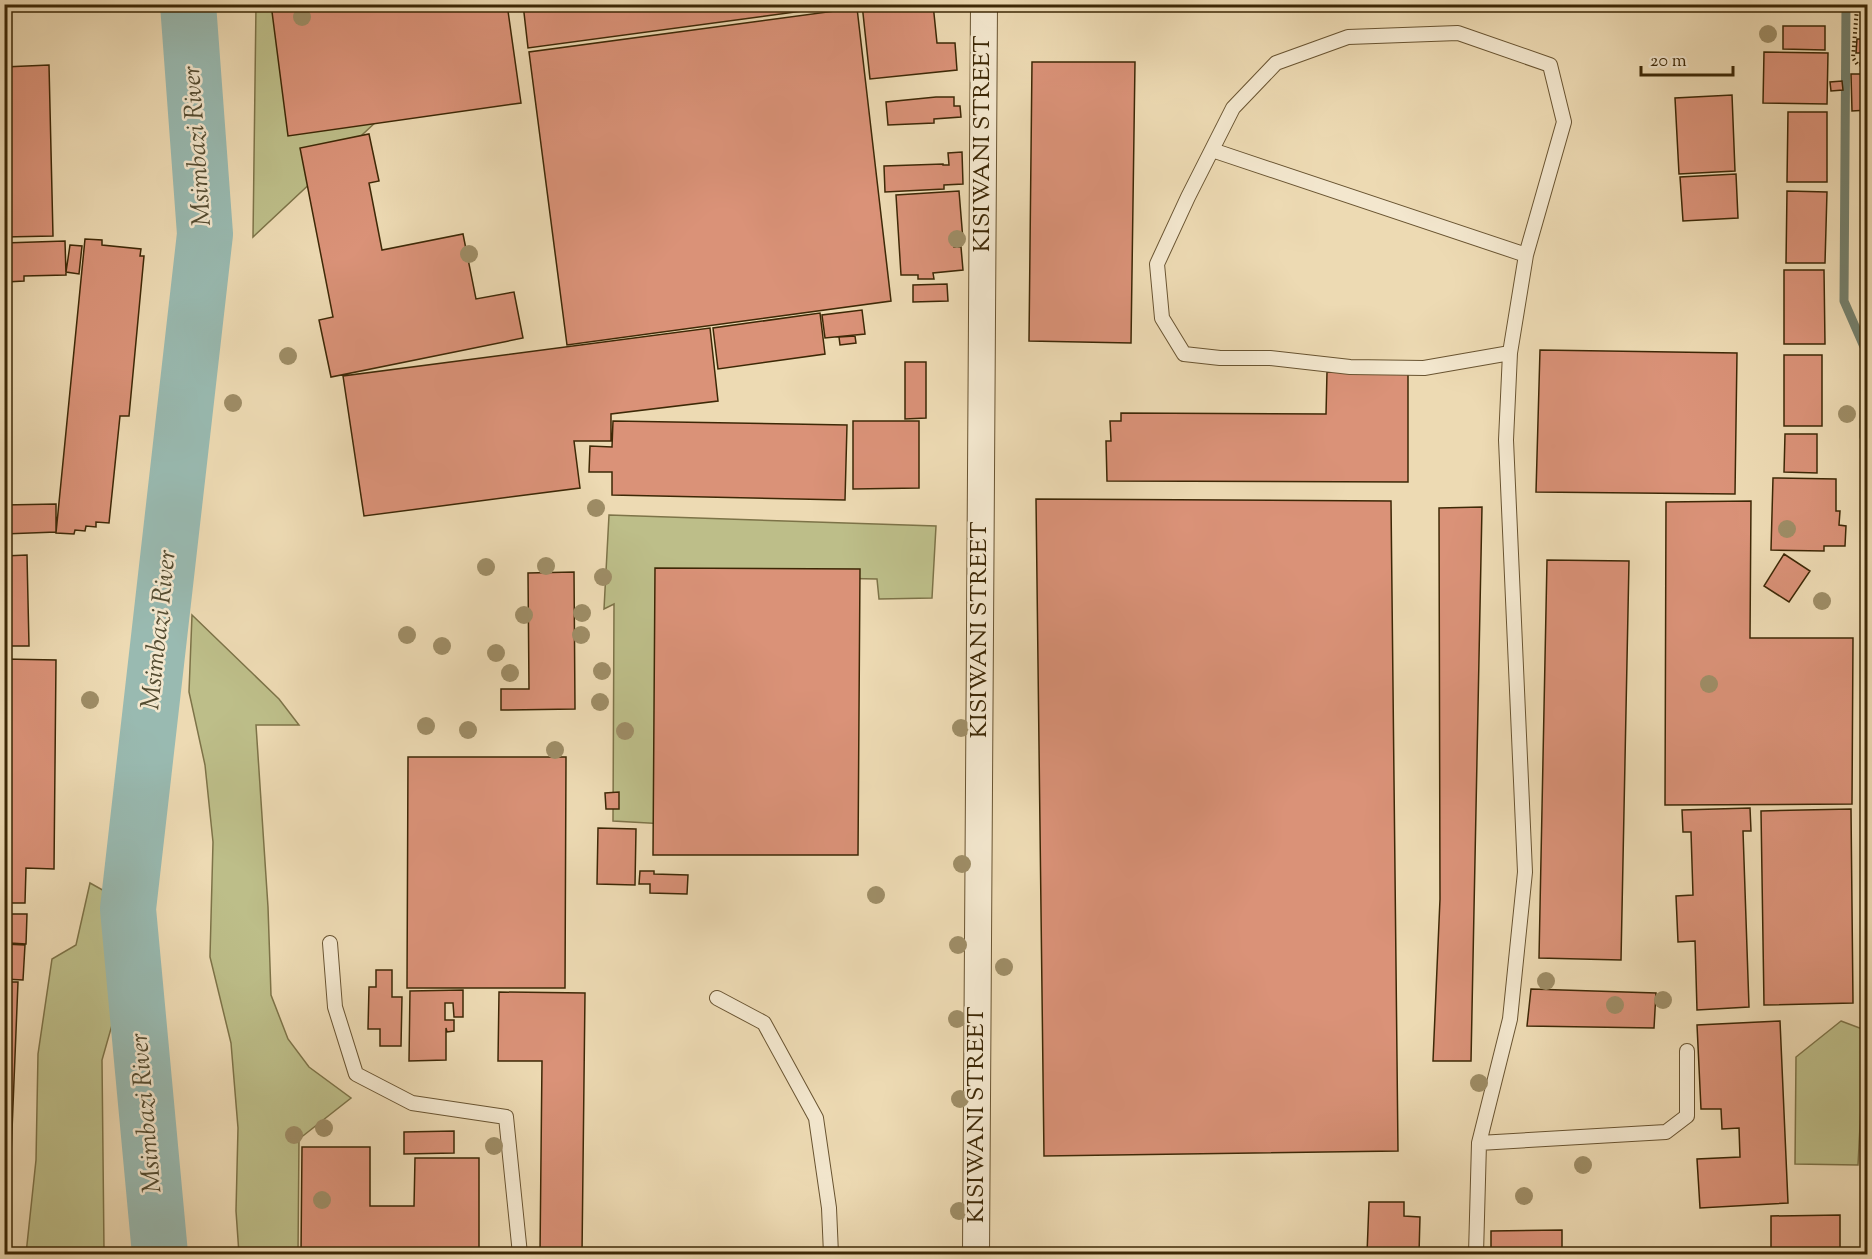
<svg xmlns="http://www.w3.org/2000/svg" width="1872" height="1259" font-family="'Sorts Mill Goudy',serif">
	<rect width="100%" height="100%" fill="#eddab3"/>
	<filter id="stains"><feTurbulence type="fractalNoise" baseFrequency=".00333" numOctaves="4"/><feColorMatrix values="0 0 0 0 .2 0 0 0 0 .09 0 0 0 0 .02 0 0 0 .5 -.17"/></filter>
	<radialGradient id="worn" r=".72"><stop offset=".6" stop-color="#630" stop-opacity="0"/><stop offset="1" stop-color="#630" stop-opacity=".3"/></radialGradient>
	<!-- green -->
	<path fill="#bdbe89" stroke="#7d7348" stroke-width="1.5" d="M256,5H375L410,90L253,237Z
		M609,515L936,526L932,598L879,599L877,579L676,575L666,824L613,821L614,604L604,609Z
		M192,615L279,699L299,725H256L268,907L271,995L288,1039L309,1067L351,1098L299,1139L298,1254H239L236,1211L238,1128L231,1043L210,957L213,842L205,765L189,692Z
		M90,883L144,913L102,1060L104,1250L100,1254H26L36,1160L38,1054L52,959L76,945Z
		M1841,1021L1865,1030L1858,1165L1795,1164L1796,1057Z"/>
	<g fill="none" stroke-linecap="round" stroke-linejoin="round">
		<!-- stream -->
		<path stroke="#74806d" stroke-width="9" d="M1846,4L1844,301L1865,349L1864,437H1868"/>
		<!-- river -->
		<path stroke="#99bab1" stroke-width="56" d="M160,1254L128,909L205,234L188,4"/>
	</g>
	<!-- building -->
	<path fill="#da9278" stroke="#3d2806" stroke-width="1.5" d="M29,4H59L30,10Z
		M271,4H507L521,103L288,136Z
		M523,4H854L528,48Z
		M862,4H933L937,43H955L957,70L870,79Z
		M1156,4H1497V8H1156Z
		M857,8L891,301L567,345L529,52Z
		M1783,26H1825V50L1783,49Z
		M1857,39H1868V53H1856Z
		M1764,52L1828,53L1827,104L1763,103Z
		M1032,62H1135L1131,343L1029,341Z
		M49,65L53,236L4,237V67Z
		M1851,74H1868V110L1852,111Z
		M1842,81L1843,90L1831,91L1830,82Z
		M1732,95L1735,171L1679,174L1675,98Z
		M936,97H954V106H960L961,117L934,119V123L888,125L886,102Z
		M1788,112H1827V182H1787Z
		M369,134L379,181L369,183L382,250L463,234L476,299L514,292L523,338L331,377L319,320L333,317L300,148Z
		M962,152L963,184L944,185V189L885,192L884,166L943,164V165H949L948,153Z
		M1736,174L1738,218L1683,221L1680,177Z
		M959,191L963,240L954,241V247H961L963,270L933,273L934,279H918V275H901L896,195Z
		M1787,191L1827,192L1825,263H1786Z
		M85,239L102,240V245L141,249L140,256H144L129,416H120L109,523L96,522V527L86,526L85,531L75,530L74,534L56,533Z
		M65,241L66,275L24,276V281L6,282L4,284V243Z
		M70,245L82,246L79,274L66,272Z
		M1784,270H1824L1825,344H1784Z
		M947,284L948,301L913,302V285Z
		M862,310L865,334L825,338L822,315Z
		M820,313L825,354L718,369L713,328Z
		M710,328L718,401L611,414V441H574L580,488L364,516L343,376Z
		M855,336L856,343L840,345L839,337Z
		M1540,350L1737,353L1735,494L1536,492Z
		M1784,355H1822V426H1784Z
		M905,362H926V418L905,419Z
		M1327,372L1408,373V482L1107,481L1106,441H1111L1110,421H1121V413L1326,414Z
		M613,421L847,425L845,500L612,495V472H589L590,446L612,447Z
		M853,421H919V488L853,489Z
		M1785,434H1817V473L1784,472Z
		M1773,478L1836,479V511H1840L1839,525L1846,526L1845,546H1824V551L1771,550Z
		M1036,499L1391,501L1398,1151L1044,1156Z
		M1751,501L1750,638H1853L1852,804L1665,805L1666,502Z
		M56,504V532L4,534V505Z
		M1482,507L1471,1061H1433L1440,899L1439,508Z
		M1784,554L1810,571L1789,602L1764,586Z
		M27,555L29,646H4V556Z
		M1547,560L1629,561L1621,960L1539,958Z
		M655,568L860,569L858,855H653Z
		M574,572L575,709L501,710V689H529L528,573Z
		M4,659L56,660L54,869L26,868L25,903H4Z
		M408,757H566L565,988H407Z
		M619,792V809H606L605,793Z
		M1750,808L1751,831H1743L1749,1007L1697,1010L1695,941L1678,942L1676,896L1693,895L1691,832H1683L1682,810Z
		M1851,809L1853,1003L1764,1005L1761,811Z
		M598,828L636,829L635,885L597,884Z
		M640,871H654V874L688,875L687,894L650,893V884H639Z
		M11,914H27L26,944L10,943Z
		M4,944L25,945L23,980L4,979Z
		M376,970H392V997H402L401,1046H380V1029H368L369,987H376Z
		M4,982H18L7,1254H4Z
		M1531,989L1656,993L1654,1028L1527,1026Z
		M463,990V1017H454L453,1003H445V1020H454V1031L447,1032L446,1028V1060L409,1061L410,991Z
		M499,992L585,993L582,1254H540L542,1061H498Z
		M1780,1021L1788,1203L1700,1208L1697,1159L1740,1157L1739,1128L1722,1129L1721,1109H1701L1697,1025Z
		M454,1131V1153L404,1154V1132Z
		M302,1147H370V1206H414L415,1158H479V1254H301Z
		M1369,1202H1404V1216L1420,1217L1419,1254H1367Z
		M1840,1215V1254H1491V1231L1562,1230V1251L1771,1249V1216Z"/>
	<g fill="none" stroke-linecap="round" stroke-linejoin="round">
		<defs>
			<path id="service" d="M1212,150L1526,255
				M330,943L335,1007L356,1074L412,1103L506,1117L520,1254
				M717,998L764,1023L816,1118L829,1208L831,1254
				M1479,1143L1666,1132L1687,1116V1051
				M1476,1254L1479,1143L1510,1019L1525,872L1506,440L1510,353L1526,255L1564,122L1550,65L1458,33L1348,37L1276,63L1233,108L1188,197L1157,264L1162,318L1184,354L1220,358H1270L1350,367L1424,368L1510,353"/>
			<path id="minor" d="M976,1254L984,4"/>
		</defs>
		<!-- service casing -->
		<use href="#service" stroke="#695431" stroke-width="16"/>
		<!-- minor casing -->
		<use href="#minor" stroke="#695431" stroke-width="28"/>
		<!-- path -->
		<path stroke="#3d2806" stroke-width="4" stroke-dasharray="1.5 3" stroke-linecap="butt" d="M1863,4L1857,8L1853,58L1858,65L1868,64"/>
		<!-- service -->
		<use href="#service" stroke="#f3e7ce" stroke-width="14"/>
		<!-- minor -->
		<use href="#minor" stroke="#f3e7ce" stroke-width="26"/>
	</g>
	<!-- trees -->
	<g fill="#9e8d66">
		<circle cx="302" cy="17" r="9"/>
		<circle cx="1768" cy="34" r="9"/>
		<circle cx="957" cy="239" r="9"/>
		<circle cx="469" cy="254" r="9"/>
		<circle cx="288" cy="356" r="9"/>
		<circle cx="233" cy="403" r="9"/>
		<circle cx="1847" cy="414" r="9"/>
		<circle cx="596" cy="508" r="9"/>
		<circle cx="1787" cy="529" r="9"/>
		<circle cx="546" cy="566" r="9"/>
		<circle cx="486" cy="567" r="9"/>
		<circle cx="603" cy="577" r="9"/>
		<circle cx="1822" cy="601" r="9"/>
		<circle cx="582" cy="613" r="9"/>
		<circle cx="524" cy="615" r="9"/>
		<circle cx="407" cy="635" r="9"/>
		<circle cx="581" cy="635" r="9"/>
		<circle cx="442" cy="646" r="9"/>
		<circle cx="496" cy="653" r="9"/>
		<circle cx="602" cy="671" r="9"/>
		<circle cx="510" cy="673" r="9"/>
		<circle cx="1709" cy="684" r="9"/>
		<circle cx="90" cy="700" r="9"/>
		<circle cx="600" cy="702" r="9"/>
		<circle cx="426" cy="726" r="9"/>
		<circle cx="961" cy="728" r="9"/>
		<circle cx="468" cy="730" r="9"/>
		<circle cx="625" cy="731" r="9"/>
		<circle cx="555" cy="750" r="9"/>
		<circle cx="962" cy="864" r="9"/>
		<circle cx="876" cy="895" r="9"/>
		<circle cx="958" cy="945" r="9"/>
		<circle cx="1004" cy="967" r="9"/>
		<circle cx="1546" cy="981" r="9"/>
		<circle cx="1663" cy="1000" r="9"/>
		<circle cx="1615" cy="1005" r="9"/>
		<circle cx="957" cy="1019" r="9"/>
		<circle cx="1479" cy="1083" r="9"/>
		<circle cx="960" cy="1099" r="9"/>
		<circle cx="324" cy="1128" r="9"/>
		<circle cx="294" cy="1135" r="9"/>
		<circle cx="494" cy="1146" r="9"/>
		<circle cx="1583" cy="1165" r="9"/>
		<circle cx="1524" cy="1196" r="9"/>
		<circle cx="322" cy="1200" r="9"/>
		<circle cx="959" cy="1211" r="9"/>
	</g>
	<g text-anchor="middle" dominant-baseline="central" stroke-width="5" stroke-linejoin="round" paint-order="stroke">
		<!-- street labels -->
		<g font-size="24" fill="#3d2806" stroke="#f3e7ce">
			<text transform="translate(983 144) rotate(-90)">KISIWANI STREET</text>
			<text transform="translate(980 630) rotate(-90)">KISIWANI STREET</text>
			<text transform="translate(977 1115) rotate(-90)">KISIWANI STREET</text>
		</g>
		<!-- water labels -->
		<g font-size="26" font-style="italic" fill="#544c31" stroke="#f3e7ce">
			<text transform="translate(198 146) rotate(-94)">Msimbazi River</text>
			<text transform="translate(160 630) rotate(-84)">Msimbazi River</text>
			<text transform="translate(147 1113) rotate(-95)">Msimbazi River</text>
		</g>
	</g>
	<!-- margin -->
	<rect width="1872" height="1259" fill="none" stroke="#eddab3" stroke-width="24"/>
	<rect x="6" y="6" width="1860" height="1247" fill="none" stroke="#3d2806" stroke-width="3"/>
	<rect x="12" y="12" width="1848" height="1235" fill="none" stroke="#3d2806" stroke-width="1.5"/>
	<!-- scale -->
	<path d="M1641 66v9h92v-9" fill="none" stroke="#3d2806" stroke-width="3"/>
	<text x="1650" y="66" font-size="18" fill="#3d2806" stroke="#f3e7ce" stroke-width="4.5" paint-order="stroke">20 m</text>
	<rect width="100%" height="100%" filter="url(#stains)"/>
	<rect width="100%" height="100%" fill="url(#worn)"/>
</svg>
